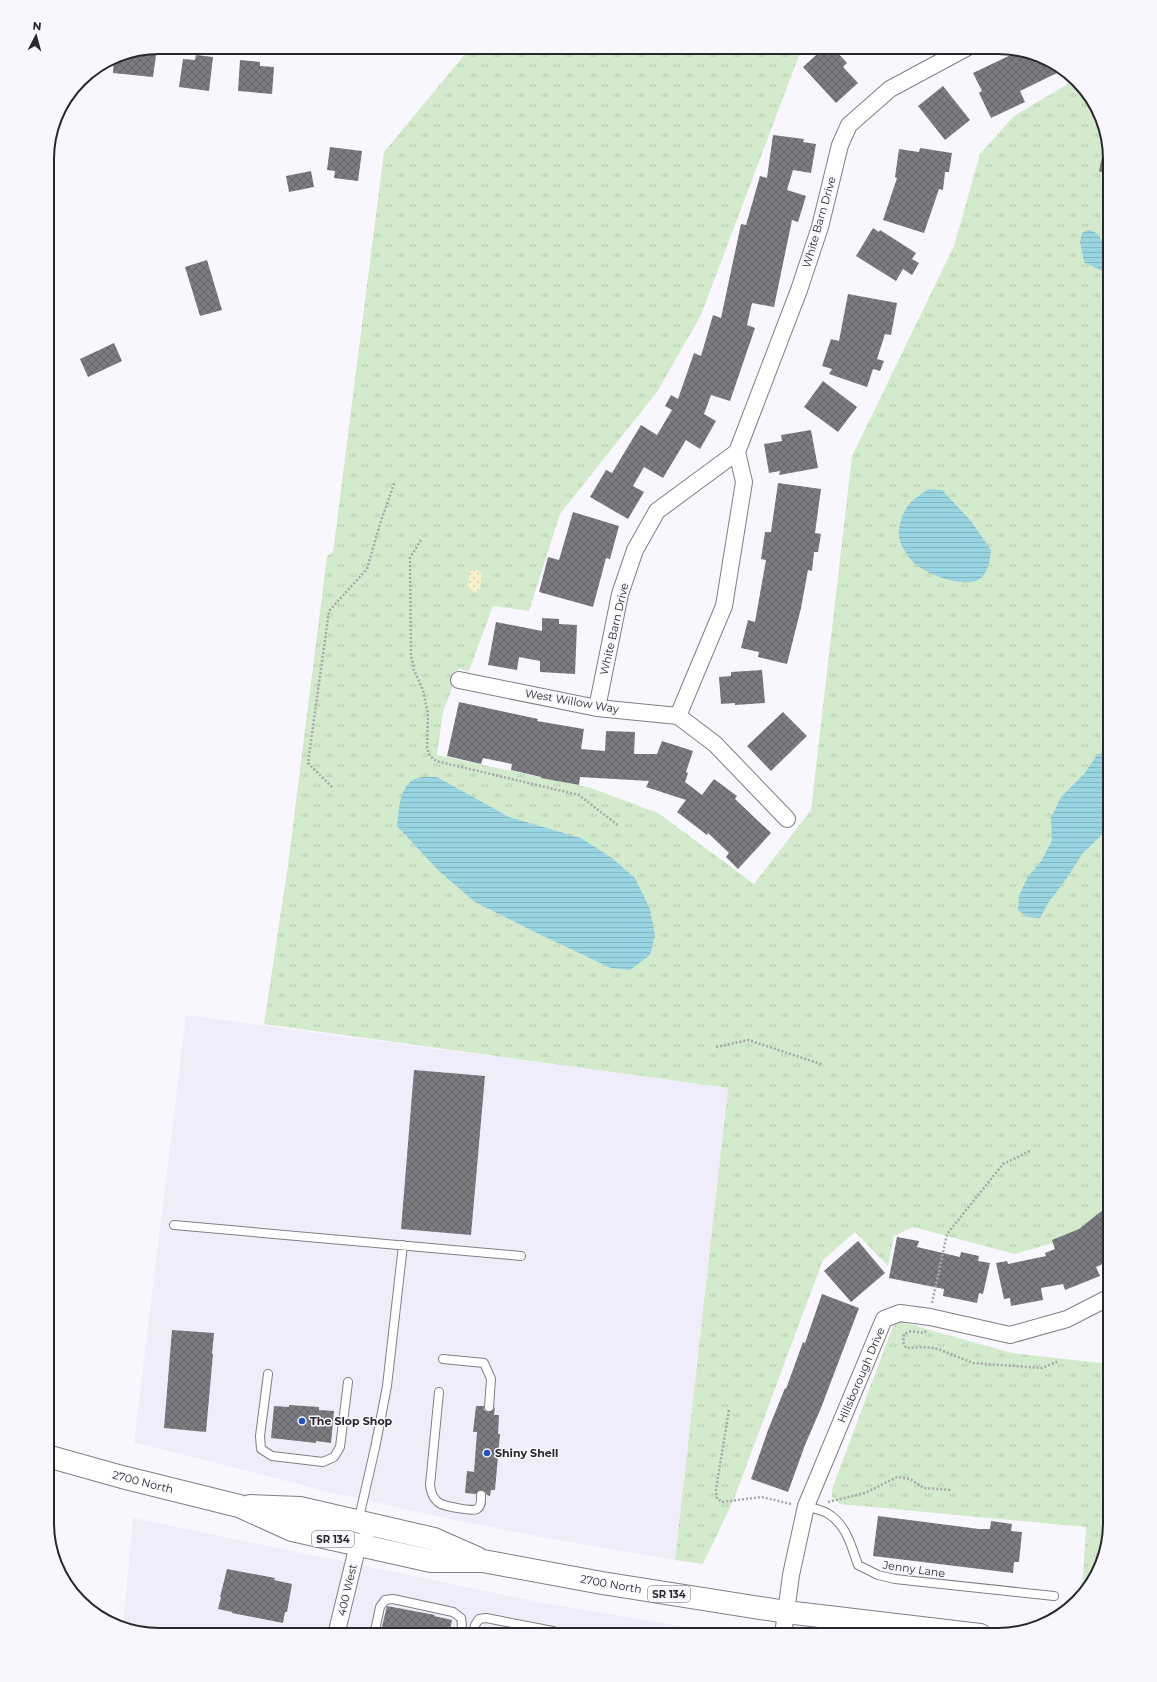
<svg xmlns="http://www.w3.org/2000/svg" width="1157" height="1682" font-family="Montserrat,sans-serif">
	<defs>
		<pattern id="grass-tufts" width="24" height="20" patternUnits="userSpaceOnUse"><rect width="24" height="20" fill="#d3ebcc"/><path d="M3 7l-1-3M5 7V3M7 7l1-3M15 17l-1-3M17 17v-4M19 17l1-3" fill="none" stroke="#b5caaf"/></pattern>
		<pattern id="sand-dots" width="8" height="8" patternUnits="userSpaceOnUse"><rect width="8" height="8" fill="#f9efc9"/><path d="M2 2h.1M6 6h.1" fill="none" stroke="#d5cdad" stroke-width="1.8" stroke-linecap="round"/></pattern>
		<pattern id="water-rules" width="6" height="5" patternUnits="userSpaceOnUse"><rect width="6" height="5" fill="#99d4e1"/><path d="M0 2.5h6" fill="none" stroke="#84b6c1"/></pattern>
		<pattern id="building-cross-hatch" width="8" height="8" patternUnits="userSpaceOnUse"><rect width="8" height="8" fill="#7b7b80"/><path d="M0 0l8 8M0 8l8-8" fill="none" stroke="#656569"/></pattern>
	</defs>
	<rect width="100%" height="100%" fill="#f8f7fd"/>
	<!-- built -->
	<path fill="#f0edfb" d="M186,1015L728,1088L675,1560L530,1535L445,1518L333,1493L134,1442Z
		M133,1518L544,1603L735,1635H152L123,1625Z"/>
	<!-- grass -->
	<path fill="url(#grass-tufts)" d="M471,47H811L800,53L701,315L657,392L560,514L529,611L493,606L469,671L459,669L443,712L437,755L591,788L658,813L754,884L811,810L852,456L954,246L980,154L1014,116L1073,81L1095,103L1110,159V1218L1097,1230L1015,1254L913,1227L894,1236L888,1266L855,1232L823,1260L734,1499L703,1564L675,1560L728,1088L264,1024L288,865L327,556L333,552L384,152Z
		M902,1322L1012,1353L1110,1364V1523L1095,1579L1082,1592L1086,1527L840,1504L832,1497V1489L893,1326Z"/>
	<!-- sand -->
	<path fill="url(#sand-dots)" d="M475,570H478L482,574L480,590L475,592L470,590L468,585L470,571Z"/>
	<!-- water -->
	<path fill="url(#water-rules)" d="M1088,230C1098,231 1101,239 1105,248L1110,249V275L1084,262L1080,242L1082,233Z
		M928,489L942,490L971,521L991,550C990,560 988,575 978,580C963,588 925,574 913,562C909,558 904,550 901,544C896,533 901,517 907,507C911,500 922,494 928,489Z
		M1110,748V827L1082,854L1067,878L1048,903L1040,918L1027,917L1018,910L1019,896L1027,878L1042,860L1052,840L1051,818L1061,797L1084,774L1097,755Z
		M437,777L509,817L581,838L612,858L635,878L650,909L655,936L650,955L630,970L611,968L539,934L475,902L439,871L397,826C399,810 399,783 418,778C423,776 431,777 437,777Z"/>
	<!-- building -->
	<path fill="url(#building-cross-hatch)" d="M825,47H832L847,63L843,67L858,83L836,103L803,67Z
		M1019,51L1054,62L1059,72L1020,91L1025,102L991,118L979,93L982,91L973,73Z
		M133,52L156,55L153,77L113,73L114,57Z
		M196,55L213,57L209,91L179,87L183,59L195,60Z
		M240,60L260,62V66L274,67L272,94L238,91Z
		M943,86L970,120L945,140L918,106Z
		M773,135L804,139L803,142L816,144L811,173L793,170L787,190L806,196L798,222L792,220L774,307L752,303L747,325L755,328L730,401L711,395L704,414L716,421L700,449L686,440L663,478L644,467L633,486L644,492L628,519L590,497L606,470L612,473L641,425L657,435L672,410L665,406L671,395L678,399L694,353L701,356L713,315L721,318L741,224L746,225L760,176L767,178Z
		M1105,142L1110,159V176L1099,171Z
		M330,147L362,151L358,181L334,178L335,171L327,170Z
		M920,148L952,153L949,172H945L943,190L939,189L924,233L883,220L897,178L895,177L899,149L919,152Z
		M311,171L314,187L289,192L286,176Z
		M873,228L879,232L880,230L916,253L912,259L919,263L912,275L903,269L896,281L856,256Z
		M207,260L222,310L200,316L185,267Z
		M848,294L897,303L891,335L885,334L877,359L884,361L880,371L873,369L867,387L829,374L832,369L822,366L831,339L839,341Z
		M114,343L122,361L88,377L80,359Z
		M823,381L857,407L838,432L804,407Z
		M811,430L818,468L779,475L780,471L769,473L764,444L782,441L781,435Z
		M778,483L821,489L815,533L821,534L818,552H814L812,571L808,570L801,608L787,664L758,657L759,652L741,648L748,620L755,622L766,560L761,559L765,532H771Z
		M573,512L619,526L610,559L606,558L593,607L539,592L548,557L559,560Z
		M542,618L559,619V624L577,625L575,674L540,672V661L519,657L517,670L488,665L496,622L542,631Z
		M762,670L765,703L735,705V703L721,704L719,677L731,676V672Z
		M459,702L538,719L537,721L584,729L581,749L605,751L606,731L635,732L634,754H657L662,741L693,751L686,772L688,773L685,782L702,795L714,779L737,796L735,799L771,833L738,869L726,857L729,853L708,833L707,835L677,812L686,800L646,787L649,781L580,777L579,785L541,778V777L511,770L512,764L483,758L481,764L447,756Z
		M783,712L807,736L771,771L747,746Z
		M414,1070L485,1076L471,1235L401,1229Z
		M1103,1210L1110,1219V1261L1096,1267L1100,1276L1065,1290L1063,1284L1041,1288L1043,1300L1011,1306L1010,1298L1004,1299L996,1263L1007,1261L1008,1264L1046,1256L1045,1253L1055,1249L1052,1240L1079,1229Z
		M897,1237L919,1241L917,1247L960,1257L961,1252L979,1256L978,1261L990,1263L983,1294L979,1293L977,1303L943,1296L944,1289L889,1278Z
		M858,1241L885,1273L851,1302L824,1271Z
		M822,1294L859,1308L821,1408L805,1445L788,1492L751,1479L768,1430L785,1388L786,1389L803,1342L805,1343Z
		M172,1330L214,1333L212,1354H213L206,1432L164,1428Z
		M289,1405L319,1407V1410L334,1411L331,1443L316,1441V1443L271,1438L274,1406L289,1407Z
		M476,1406H484V1410L489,1412L493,1410L495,1407L494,1415H499L498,1434H500L495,1490H491L490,1496L487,1495L485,1492L481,1490L478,1491L476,1494L465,1493L467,1471L474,1472L477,1432H473Z
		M878,1516L979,1529H990L991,1521L1012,1524L1011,1531L1022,1532L1019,1562H1014L1013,1573L873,1556Z
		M227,1569L275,1578L274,1580L292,1584L287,1612H285L283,1623L232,1613V1612L218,1609L221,1597H220Z
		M387,1606L435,1615L434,1616L452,1620L449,1635H380Z"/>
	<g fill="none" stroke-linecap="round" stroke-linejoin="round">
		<defs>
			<path id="service" d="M174,1225L521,1256
				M443,1359L484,1363L491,1379L489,1407
				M268,1374L260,1436L261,1449L272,1456L323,1462L334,1457L340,1447L348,1382
				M439,1392L430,1485C431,1493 433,1500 441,1504C446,1506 473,1512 477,1509C482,1506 481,1499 481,1495
				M806,1506C813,1508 821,1510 827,1513C846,1524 851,1545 858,1565L878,1575L895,1579L1054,1596
				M283,1516L339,1529L351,1528L358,1522L375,1448L387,1386L403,1245
				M374,1635L380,1607L385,1600L393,1599L453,1612L461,1618L462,1625L460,1635
				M473,1635L475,1625L479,1619L486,1618L553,1631L558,1635"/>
			<path id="minor" d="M459,680L597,708L678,716L715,744L787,819
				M597,708L620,594L635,550L657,511L737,452L799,290L820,227L840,145L849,125L890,89L968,47
				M678,716L724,606L744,482L737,452
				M336,1635L358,1545L366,1539
				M783,1635L791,1575L806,1506L884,1319L900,1313L930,1317L1010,1335L1067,1319L1110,1297"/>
			<path id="primary" d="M47,1456L122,1477L239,1506L292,1530L431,1561H483L602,1583L786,1612L980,1635
				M250,1506L300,1508L434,1539L477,1558"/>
		</defs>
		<!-- service casing -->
		<use href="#service" stroke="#807f84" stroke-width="10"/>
		<!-- minor casing -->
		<use href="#minor" stroke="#807f84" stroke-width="18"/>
		<!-- primary casing -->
		<use href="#primary" stroke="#807f84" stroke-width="24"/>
		<!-- path -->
		<path stroke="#a8a7ab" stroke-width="2.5" stroke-dasharray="2 2" stroke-linecap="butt" d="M421,540L410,558L411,655L414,670L423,690L428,714L427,748L430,756L436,761L579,795L619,826
			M332,787L308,763L329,611L367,569L380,524L395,481
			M716,1047L748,1040L821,1064
			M932,1303L947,1234L1003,1164L1030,1151
			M926,1331L924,1333L911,1331L904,1334L903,1342L906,1348L927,1347L938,1349L973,1363L1042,1368L1059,1361
			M729,1410L716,1489L717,1499L723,1502L762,1497L791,1504
			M828,1502L865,1493L897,1477L910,1479L924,1488L952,1490"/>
		<!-- service -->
		<use href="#service" stroke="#fff" stroke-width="8"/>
		<!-- minor -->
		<use href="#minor" stroke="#fff" stroke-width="16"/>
		<!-- primary -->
		<use href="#primary" stroke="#fff" stroke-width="22"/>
	</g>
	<!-- markers -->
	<g fill="#1f52bf" stroke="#f8f7fd" stroke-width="1.5">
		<circle cx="302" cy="1421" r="4"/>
		<circle cx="487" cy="1453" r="4"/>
	</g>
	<g text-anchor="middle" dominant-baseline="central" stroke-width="3" stroke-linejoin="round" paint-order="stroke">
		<!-- shield labels -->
		<g fill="#f8f7fd" stroke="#666669" stroke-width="1">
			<rect x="312" y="1531" width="42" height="16" rx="3"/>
			<rect x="648" y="1586" width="42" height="16" rx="3"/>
		</g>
		<g font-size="10" font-weight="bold" fill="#28282a">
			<text x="333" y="1539">SR 134</text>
			<text x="669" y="1594">SR 134</text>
		</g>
		<!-- street labels -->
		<g font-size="11" fill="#28282a" stroke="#f8f7fd">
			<text transform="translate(819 222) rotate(-74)">White Barn Drive</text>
			<text transform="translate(614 629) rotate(-77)">White Barn Drive</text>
			<text transform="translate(572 701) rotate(10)">West Willow Way</text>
			<text transform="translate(861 1375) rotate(-67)">Hillsborough Drive</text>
			<text transform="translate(143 1482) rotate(14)">2700 North</text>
			<text transform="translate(914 1569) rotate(8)">Jenny Lane</text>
			<text transform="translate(611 1584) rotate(10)">2700 North</text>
			<text transform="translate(347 1590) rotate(-77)">400 West</text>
		</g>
		<!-- poi labels -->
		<g font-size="11" font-weight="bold" fill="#28282a" stroke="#f8f7fd" text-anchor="start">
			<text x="310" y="1421">The Slop Shop</text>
			<text x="495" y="1453">Shiny Shell</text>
		</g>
	</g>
	<!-- crop -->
	<path d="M0 0H1157V1682H0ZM159 54H998A105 105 0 0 1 1103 159V1523A105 105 0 0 1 998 1628H159A105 105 0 0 1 54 1523V159A105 105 0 0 1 159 54Z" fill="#f8f7fd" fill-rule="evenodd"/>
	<path fill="none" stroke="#28282a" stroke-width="2" d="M159 54H998A105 105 0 0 1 1103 159V1523A105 105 0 0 1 998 1628H159A105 105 0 0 1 54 1523V159A105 105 0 0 1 159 54Z"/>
	<!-- north arrow -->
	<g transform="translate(36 36) rotate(6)" stroke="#f8f7fd" stroke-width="3" paint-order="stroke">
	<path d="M0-3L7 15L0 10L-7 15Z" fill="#28282a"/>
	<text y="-6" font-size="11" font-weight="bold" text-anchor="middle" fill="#28282a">N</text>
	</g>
</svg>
